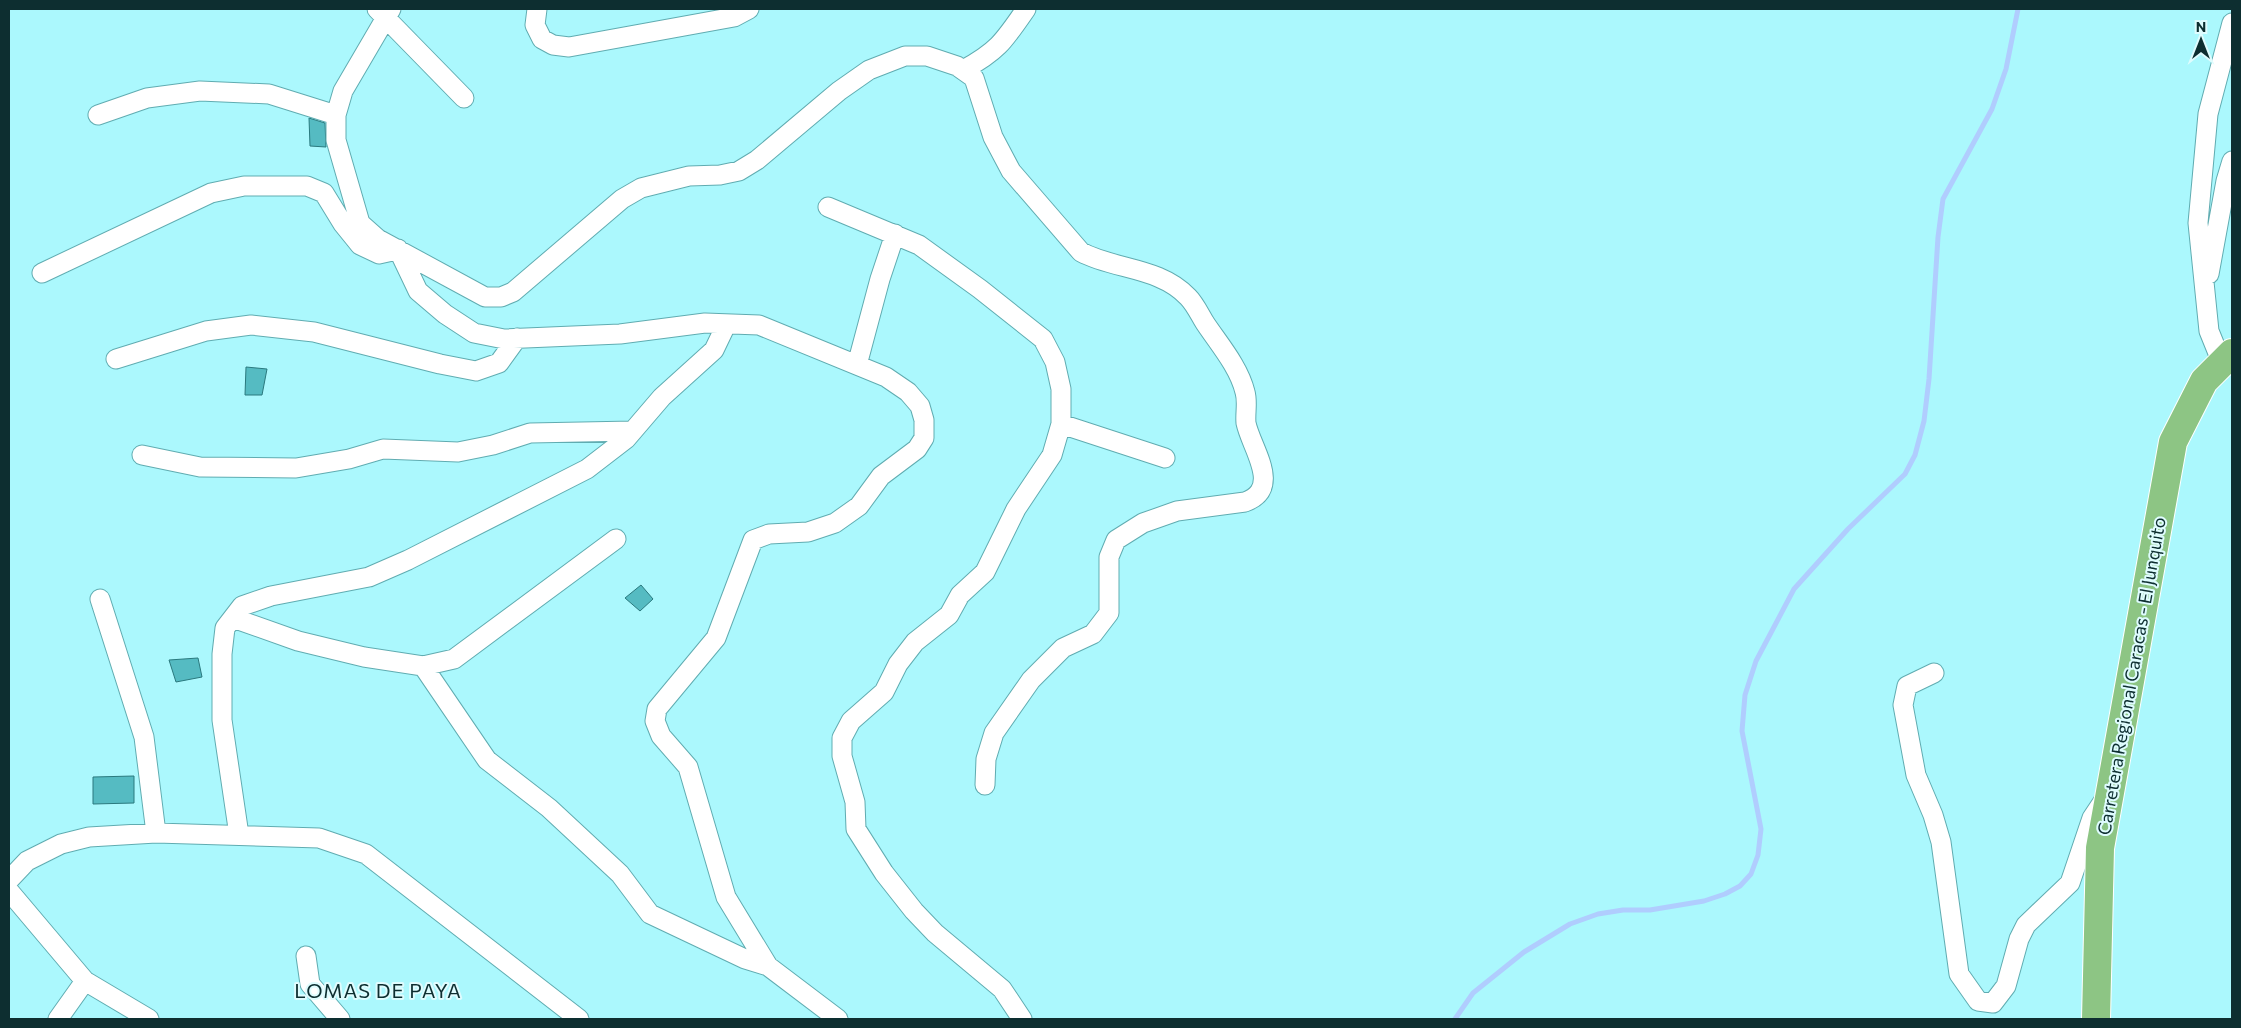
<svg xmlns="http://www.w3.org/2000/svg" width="2241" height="1028" font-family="Commissioner,sans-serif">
	<rect width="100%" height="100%" fill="#abf8fd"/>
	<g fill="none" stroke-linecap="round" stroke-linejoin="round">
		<!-- stream -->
		<path stroke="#b0cdfe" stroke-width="5" d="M1455,1019L1473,993L1524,952L1570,924L1598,914L1623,910H1650L1704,901L1725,894L1740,886L1751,874L1758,855L1761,829L1742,731L1745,695L1756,661L1794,589L1848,529L1905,474L1915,455L1924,421L1929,379L1938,237L1943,199L1992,109L2006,69L2018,9"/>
	</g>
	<!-- building -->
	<path fill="#55bbc2" stroke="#2a797e" d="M309,118L325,123L326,147L310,146Z
		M246,367L267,369L262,395H245Z
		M641,585L653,599L640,611L625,598Z
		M198,658L202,677L176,682L169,660Z
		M134,776V803L93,804V777Z"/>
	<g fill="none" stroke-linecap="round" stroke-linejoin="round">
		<defs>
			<path id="minor" d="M377,9L464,98
				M391,9L343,91L336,115V140L360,223L378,239L485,297H501L513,292L622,199L641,188L689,176L720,175L739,171L757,160L839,91L869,70L905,56H927L957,66L974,78L993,137L1011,171L1081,252C1115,270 1160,267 1188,297C1195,304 1200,315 1205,323C1219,344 1239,367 1245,392C1248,402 1245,413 1246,423C1251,448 1283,488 1245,502L1177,511L1143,523L1116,540L1109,557V613L1093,634L1063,648L1031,680L994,733L986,759L985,785
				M537,9L535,25L542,39L553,45L569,47L734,17L749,9
				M963,70C998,51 1004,41 1026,9
				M98,115L147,98L200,91L269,94L336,115
				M828,207L919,245L980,289L1043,339L1055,362L1061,389V424L1052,455L1016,509L985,572L960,595L949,615L915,642L898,664L884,692L851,721L842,738V756L855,802L856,829L884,873L914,911L935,933L1002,989L1022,1019
				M398,249L418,291L445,314L474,333L504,339L620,334L705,323L759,325L886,377L908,392L920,406L924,420V438L917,449L881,476L859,506L835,523L808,532L769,534L753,540L716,638L657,709L655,721L661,736L688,767L726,897L768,966
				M42,273L211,193L244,186H307L324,193L343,224L360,245L379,254L397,250
				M2209,274L2226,181L2232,161
				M116,359L206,331L251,325L314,332L440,364L476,371L499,363L517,338
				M2222,363L2209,331L2198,223L2208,114L2232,23
				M857,365L880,279L895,234
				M1061,424L1165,458
				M142,455L200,467L296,468L349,459L383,449L458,452L493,445L530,433L633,431
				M100,599L144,737L156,833
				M233,618L298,641L364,657L423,666L454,659L616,539
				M423,666L487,760L549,808L620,874L650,914L745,959L768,966L838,1019
				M1934,673L1907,686L1903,705L1916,775L1933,815L1941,842L1959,974L1978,1001L1993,1003L2006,986L2019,939L2026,925L2070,883L2092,818L2104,800
				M239,835L222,720V654L225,628L242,606L271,596L369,577L408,560L587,469L626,439L662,397L714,350L726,325
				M9,880L27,861L61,844L89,837L156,833L319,838L366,854L579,1019
				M9,891L85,981L149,1019
				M306,956L310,984L340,1019
				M58,1019L85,981"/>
			<path id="primary" d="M2096,1019L2100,848L2173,442L2204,381L2232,353"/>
		</defs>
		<!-- minor casing -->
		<use href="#minor" stroke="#60acb1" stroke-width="21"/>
		<!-- primary casing -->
		<use href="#primary" stroke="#fff" stroke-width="30"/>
		<!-- minor -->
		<use href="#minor" stroke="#fff" stroke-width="19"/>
		<!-- primary -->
		<use href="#primary" stroke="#8dc584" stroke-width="28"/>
	</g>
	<g text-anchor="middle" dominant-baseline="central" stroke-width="4" stroke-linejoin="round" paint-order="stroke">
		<!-- street labels -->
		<g font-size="18" fill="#0d2e30" stroke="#dffcfe">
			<text transform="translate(2131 676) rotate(-80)">Carretera Regional Caracas - El Junquito</text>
		</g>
		<!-- quarter labels -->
		<g font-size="20" letter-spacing="1" fill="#0d2e30" stroke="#dffcfe">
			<text x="378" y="990">LOMAS DE PAYA</text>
		</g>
	</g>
	<!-- border -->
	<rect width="2241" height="1028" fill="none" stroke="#0d2e30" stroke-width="20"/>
	<!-- north arrow -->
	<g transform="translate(2201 40)" stroke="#dffcfe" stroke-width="4" paint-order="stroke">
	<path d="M0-4L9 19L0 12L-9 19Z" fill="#0d2e30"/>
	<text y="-8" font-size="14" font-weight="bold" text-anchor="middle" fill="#0d2e30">N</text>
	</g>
</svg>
